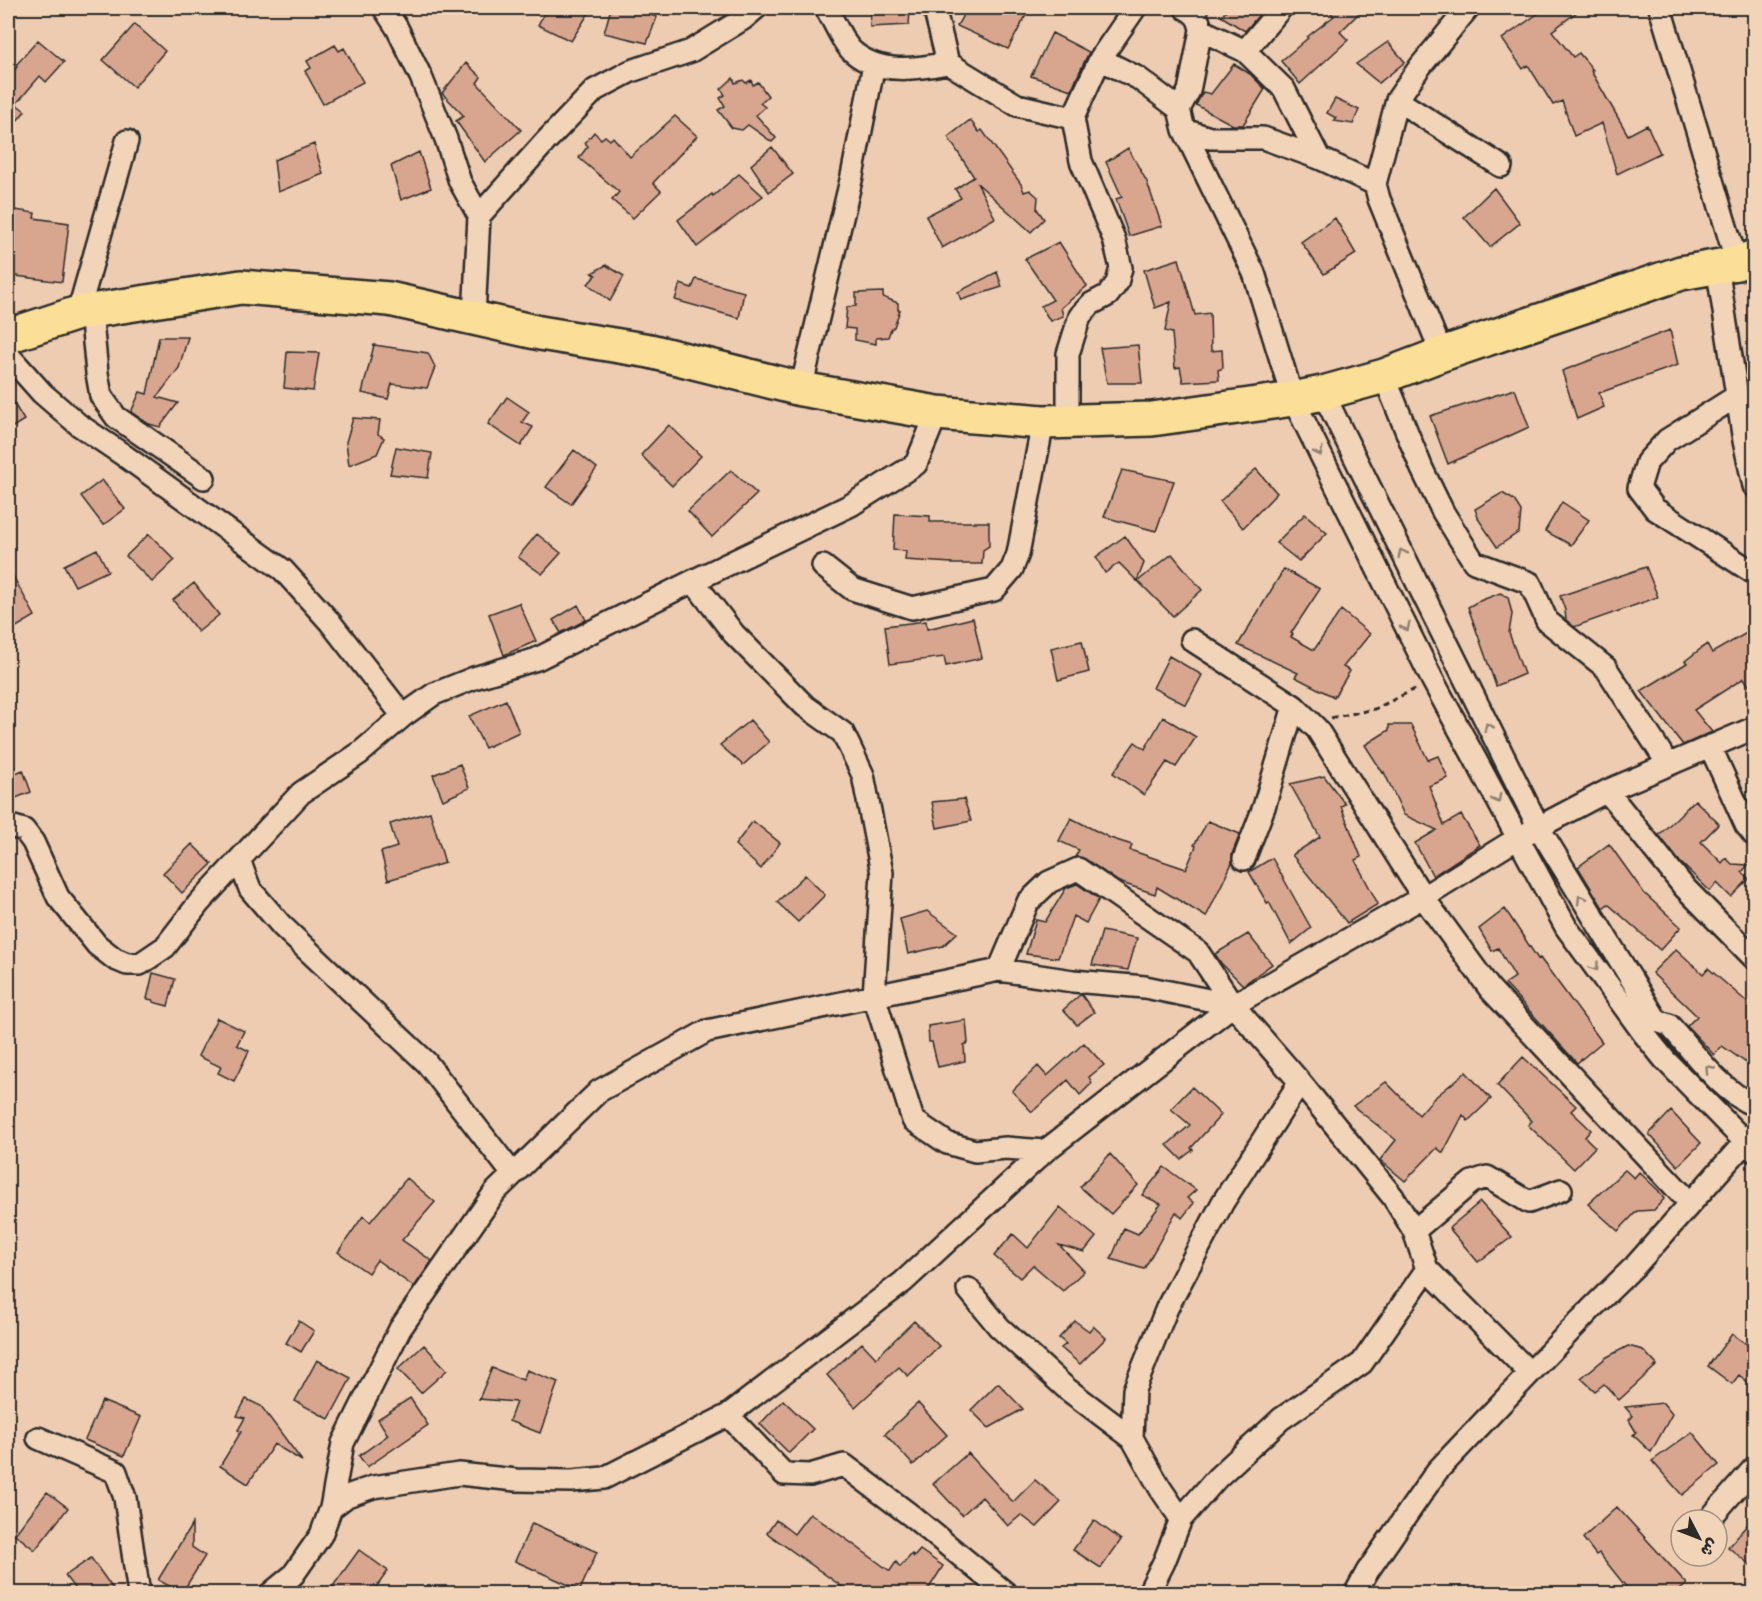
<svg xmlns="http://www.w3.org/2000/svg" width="1762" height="1601" font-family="Sriracha,'Playpen Sans Arabic',sans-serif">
	<rect width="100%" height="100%" fill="#eeccb1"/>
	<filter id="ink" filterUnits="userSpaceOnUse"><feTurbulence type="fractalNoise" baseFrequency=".0167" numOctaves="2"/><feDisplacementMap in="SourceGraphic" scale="12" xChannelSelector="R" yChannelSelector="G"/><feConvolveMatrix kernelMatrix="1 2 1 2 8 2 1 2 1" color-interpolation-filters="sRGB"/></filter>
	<g filter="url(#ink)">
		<!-- building -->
		<path fill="#d8a68f" stroke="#2b2b2b" stroke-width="1.5" d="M547,8H592L571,41L538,25Z
			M611,8H628L657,17L647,43L604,33Z
			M871,8L910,10L909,25L870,27Z
			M967,8H1030L1008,49L957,26Z
			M1229,8H1265L1245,31L1221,16Z
			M1326,8H1364L1340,32L1348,40L1300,84L1281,61L1308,38L1307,37L1334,16Z
			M1546,8H1582L1552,31L1573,57L1579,53L1593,70L1591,71L1628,135L1647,125L1660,153L1617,174L1602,123L1574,136L1562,101L1553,105L1528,65L1523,69L1502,39Z
			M135,24L165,51L134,87L103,60Z
			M1052,33L1089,52L1071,90L1031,76Z
			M38,40L64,62L46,82L40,76L16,104L25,111L8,132V78L17,67L16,65Z
			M1388,42L1405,62L1379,83L1356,64Z
			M335,45L339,51L344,48L363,82L323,104L305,71L311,68L307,61Z
			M466,63L481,77L477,83L521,130L485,162L456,121L464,116L442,93Z
			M1234,64L1250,74L1265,89L1243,125H1233L1196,105L1203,92L1211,94Z
			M733,78L735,83L743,80L746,83L751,80L753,85L758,82L768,96L760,103L765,107L756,115L776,138L772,142L748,125L742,130L732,128L718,110L725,106L720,98L725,95L721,89Z
			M1335,99L1359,110L1353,124L1334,121L1336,118L1327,113Z
			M675,116L697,136L653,183L661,191L633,218L612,200L619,192L579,158L588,146L585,143L594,132L601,139L605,136L610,140L613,137L630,157Z
			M970,120L979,132L982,130L1021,184L1024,192L1030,190L1038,197L1037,209L1044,219L1031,232L977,183L995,218L942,248L926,216L961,198L955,189L974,177L948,137Z
			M314,144L323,174L278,192L274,160Z
			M772,147L793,174L769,192L751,165Z
			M1128,148L1147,182L1162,226L1129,236L1116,199L1122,197L1106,162Z
			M419,152L431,188L401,200L391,166Z
			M739,174L763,196L697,247L678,220L712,194L713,196Z
			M1494,188L1520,223L1490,247L1464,217Z
			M9,209L35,213L34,218L69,223L62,282L8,275Z
			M1335,218L1356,254L1324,274L1301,242Z
			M1059,242L1087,286L1061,308L1063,316L1050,321L1041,306L1053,300L1025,259Z
			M1179,259L1195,315L1210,313L1211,351L1222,350L1223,368L1218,370L1219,380L1183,382L1180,367L1175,368L1172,333L1165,331L1171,302L1155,308L1144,270Z
			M606,265L624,276L610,301L588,284L596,275L592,273Z
			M997,272L1002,287L961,300L958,292Z
			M696,279L744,292L739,318L675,300L680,284L692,288Z
			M883,292V297L898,303V310H900L894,327L891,329L888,337L876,338V344L855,340V329L845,328L847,307L856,306V293Z
			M1670,330L1678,365L1599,393L1604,407L1577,419L1562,371Z
			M159,337H188L179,368L157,397L178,403L160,427L149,424L131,412L140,392L147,394Z
			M374,345L428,353L435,367L427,388L392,384L388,399L362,393Z
			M1138,345L1142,383H1107L1100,348Z
			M287,352L319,353L313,391L284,388Z
			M1515,389L1529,427L1448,464L1430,416Z
			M8,394L24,420L8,430Z
			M507,397L529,412L522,422L533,427L521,446L488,424Z
			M353,418L380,420L378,434L384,438L377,454L349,465L346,442Z
			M669,425L701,456L672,486L641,455Z
			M396,447L432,453L428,478L390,474Z
			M574,450L597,468L571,504L546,487Z
			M1256,469L1277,493L1243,528L1220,501Z
			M731,470L757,494L712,537L688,511Z
			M1122,470L1174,481L1156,531L1104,517Z
			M102,480L125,509L103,525L81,496Z
			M1502,493L1514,500L1521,511L1519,532L1497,547L1479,520L1475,509Z
			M1562,502L1589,520L1571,545L1545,531Z
			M895,514L930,516V522H989V546L983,550L982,564H952V563L905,560L906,551L893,550Z
			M1305,514L1327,533L1299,561L1276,543Z
			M149,534L175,560L152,582L126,556Z
			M537,534L561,553L542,574L518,557Z
			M1125,536L1144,563L1137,581L1119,563L1105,573L1096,557Z
			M97,549L108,571L75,586L64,565Z
			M1172,554L1202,590L1173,616L1138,581Z
			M8,567L35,616L8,632Z
			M1646,567L1658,597L1574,627L1566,620L1565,610L1560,596Z
			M1284,569L1320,589L1291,633L1293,634L1291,637L1314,650L1341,610L1370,634L1343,667L1350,671L1334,697L1295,677L1298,673L1238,645Z
			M194,583L219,615L198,632L173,600Z
			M1500,593L1508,597L1512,614L1509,633L1524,674L1496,686L1468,607L1477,602Z
			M519,603L536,641L504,655L489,614Z
			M578,605L586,620L561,633L553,620Z
			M973,618L982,658L946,666L944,657L890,664L885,626L926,621L927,629Z
			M1755,628V695L1744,678L1694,710L1712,732L1683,745L1641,691L1687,663L1685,661L1707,644L1712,653Z
			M1082,641L1089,672L1058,680L1051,648Z
			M1169,656L1202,675L1186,705L1153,688Z
			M506,700L519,732L485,748L469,716Z
			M1163,717L1196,737L1176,767L1167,762L1144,795L1113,773L1135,742L1145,749Z
			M750,720L769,742L743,765L720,745Z
			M1389,725H1411L1428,760L1438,756L1448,778L1429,786L1444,825L1461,815L1480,845L1433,876L1415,843L1437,830L1404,815L1384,772L1383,773L1365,745L1389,730Z
			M460,764L469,788L443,800L433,775Z
			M23,770L31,792L8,801V776Z
			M1324,776L1345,804L1341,806L1361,857L1355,860L1378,904L1347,923L1292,855L1320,837L1290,784Z
			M964,799L971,821L937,828L932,802Z
			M1695,800L1719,824L1701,842L1722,863L1726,858L1732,864L1748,865L1742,872L1749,879L1731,897L1717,883L1710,891L1680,862L1659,835Z
			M430,812L445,863L388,880L381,852L397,847L390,824Z
			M1071,818L1110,838L1132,845L1130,850L1186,869L1196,846L1194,845L1208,821L1240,834L1232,854V863L1206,917L1157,887L1155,894L1119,882L1085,859L1075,857L1079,850L1059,841Z
			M753,821L780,843L761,869L735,845Z
			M192,844L212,864L182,893L163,873Z
			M1609,844L1644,893L1681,927L1660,950L1608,904L1603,908L1578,867Z
			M1272,858L1311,928L1291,944L1269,902L1267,903L1249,872Z
			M805,875L825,895L798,922L777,902Z
			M1077,884L1099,899L1086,923L1073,916L1058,958L1026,954L1036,920L1045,922L1066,888Z
			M1505,909L1538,959L1540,958L1602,1042L1577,1063L1505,984L1515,977L1498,948L1492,951L1479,929Z
			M927,911L957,933L943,946L908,954L900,919Z
			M1102,931L1137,938L1128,970L1092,965Z
			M1248,934L1272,964L1243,985L1221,963L1215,954Z
			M1676,949L1703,974L1708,968L1755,1009V1069L1722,1046L1714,1055L1687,1026L1697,1016L1652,973Z
			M153,973L175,979L168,1006L153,1002V1000L147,999Z
			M1081,994L1094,1012L1077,1025L1063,1010Z
			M217,1018L244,1031L237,1045L249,1051L234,1081L218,1073L221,1067L198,1056Z
			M966,1020L968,1043L964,1045L965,1061L938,1067L932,1042H929L928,1026Z
			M1084,1043L1104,1065L1089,1077L1092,1083L1080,1095L1068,1080L1032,1112L1012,1091L1038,1066L1047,1076Z
			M1523,1057L1576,1106L1571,1111L1591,1130L1585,1137L1595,1147L1574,1169L1528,1125L1532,1121L1497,1085Z
			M1466,1072L1491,1099L1468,1121L1463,1115L1443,1153L1437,1148L1405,1181L1380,1160L1396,1140L1353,1106L1386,1082L1419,1115L1433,1099Z
			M1192,1087L1221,1115L1191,1148L1193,1150L1181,1159L1167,1145L1190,1125L1171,1109Z
			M1671,1111L1701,1143L1678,1166L1649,1134Z
			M1110,1154L1138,1185L1111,1214L1080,1187Z
			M1164,1167L1196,1190L1187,1198L1194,1203L1182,1218L1176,1212L1144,1269L1111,1259L1124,1228L1138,1234L1161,1204L1142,1195Z
			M1625,1170L1634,1178L1639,1172L1658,1190L1664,1199L1654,1210L1637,1211L1618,1231L1588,1204Z
			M407,1178L435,1202L402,1240L432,1261L414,1287L377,1260L368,1273L338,1252L363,1216L370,1222Z
			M1480,1202L1512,1237L1478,1262L1449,1228Z
			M1060,1207L1096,1237L1084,1252L1059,1245L1084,1271L1063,1291L1033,1265L1020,1278L994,1256L1013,1234L1028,1248Z
			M299,1321L314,1331L301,1352L286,1343Z
			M914,1321L939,1346L908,1376L899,1367L855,1407L827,1375L862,1343L876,1358Z
			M1075,1321L1089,1331L1093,1326L1106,1338L1080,1364L1061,1348L1066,1344L1059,1338Z
			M1732,1334L1755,1350V1388L1739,1375L1732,1384L1708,1366Z
			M424,1345L447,1370L421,1393L398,1369Z
			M1628,1346L1643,1350L1657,1365L1619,1400L1604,1384L1595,1391L1581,1378L1607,1357Z
			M317,1360L351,1378L329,1419L295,1401Z
			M492,1368L523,1380L527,1370L558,1382L540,1433L509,1421L516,1402L479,1399Z
			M998,1383L1023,1409L989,1428L971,1410Z
			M410,1398L428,1425L367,1467L359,1456L388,1435L378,1419Z
			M246,1399L261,1406L302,1461L274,1444L248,1484L220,1466L241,1432L238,1430L245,1418L237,1416Z
			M783,1400L813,1429L789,1453L760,1424Z
			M102,1401L141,1417L124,1456L85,1440Z
			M918,1403L947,1435L913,1465L885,1434Z
			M1663,1403L1672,1414L1651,1452L1633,1435L1636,1432L1629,1420L1633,1416L1625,1407Z
			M1692,1432L1719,1465L1682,1495L1652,1461Z
			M968,1453L1013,1502L1035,1480L1061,1502L1037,1527L1021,1515L1008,1526L982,1497L962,1515L933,1484Z
			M47,1492L68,1508L35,1550L15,1534Z
			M1617,1507L1687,1584L1676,1593H1631L1599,1553L1596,1555L1583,1538Z
			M810,1513L890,1571L896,1562L900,1567L912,1554L914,1557L920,1550L943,1566L926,1593H851L767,1533L776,1520L794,1534Z
			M1755,1516V1569L1728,1547Z
			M1094,1520L1121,1540L1101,1568L1073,1550Z
			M532,1523L597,1552L580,1590L515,1561Z
			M192,1524V1547L205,1556L182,1593L158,1580Z
			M359,1550L388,1571L372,1593H328Z
			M91,1558L116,1593H78L65,1576Z"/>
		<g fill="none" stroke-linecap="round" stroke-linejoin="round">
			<defs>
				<path id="minor" d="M384,8L397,28L421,77L446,139L460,182L479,216L474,318
					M826,8C833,19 843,44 853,52C880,75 916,69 948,63
					M936,8V15L948,63L1017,105L1073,118
					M1185,8C1195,13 1199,18 1201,30L1189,91L1179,109L1184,130L1210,138H1263L1319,158L1375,184
					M1660,8L1737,263
					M1201,30L1245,51L1284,89L1319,158
					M1245,51L1281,8
					M1100,59L1138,78L1179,109
					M1397,100L1501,166
					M1184,130L1254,273L1293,399L1432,679L1566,927L1644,1034L1665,1060L1754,1151
					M479,216L546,141L595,90L631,71L691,51L743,19L756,8
					M1717,266L1744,441L1754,486
					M91,311L97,373L101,396L116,417L204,478
					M78,313L127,141
					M8,351L10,357L42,393L79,425L122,454L283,570L330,622L403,716
					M1442,354L1379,199L1375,184L1397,100L1419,68L1468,8
					M1384,376L1422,469L1443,512L1474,562L1530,583L1547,621L1606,668L1668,764
					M801,389L852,176L874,64
					M1323,393L1539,828L1657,1021L1669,1025C1693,1051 1721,1092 1754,1105
					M1737,396L1667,440L1647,462L1639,488L1655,509L1754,573
					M1068,422V354L1080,316L1091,304L1108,295L1117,283L1121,268L1114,239L1081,161L1073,118L1100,59L1135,8
					M823,566L852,589L912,608L994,590L1012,569L1018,554L1043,422
					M693,581L734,634L805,706L843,733L863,775L882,873L874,996L913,1120L947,1143L975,1151L1006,1148L1045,1151
					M1192,640L1294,706L1317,729L1423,897L1490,989L1690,1203
					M1710,746L1746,825L1754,835
					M1607,791L1684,887L1754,958
					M8,828L14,827L24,830L33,842L58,897L97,945L115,959L127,964H140L165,947L199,903L301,793L360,753L403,716L434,694L474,678L537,659L693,581L851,505L916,464L937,413
					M1244,859L1264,807L1294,706
					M239,860L250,889L282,926L426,1062L512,1173
					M999,970L1028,902L1049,882L1078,869L1198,952L1233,1005
					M1414,1231L1472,1182L1487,1177L1529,1202L1561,1190
					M968,1289L999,1327L1067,1389L1132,1438
					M728,1415L784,1474L810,1475L844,1465L913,1517L1007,1594
					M38,1438L116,1472L125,1498L139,1594
					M331,1508L343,1443L400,1329L495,1192L599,1091L707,1031L999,970L1073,981L1145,987L1233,1005L1300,1082L1393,1197L1414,1231L1427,1269L1530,1373L1593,1307L1635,1266L1754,1132
					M1713,1515L1754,1468
					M1181,1519L1160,1488L1132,1438L1134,1390L1167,1308L1223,1202L1300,1082
					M270,1594L293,1575L321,1535L331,1508L347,1496L373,1487L459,1474L516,1480L572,1481L604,1478L728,1415L903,1282L1045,1151L1233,1005L1423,897L1518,838L1607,791L1754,728
					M1148,1594L1164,1562L1181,1519L1217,1478L1281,1419L1362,1363L1427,1269
					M1355,1594L1367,1572L1437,1471L1530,1373"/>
				<path id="primary" d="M8,336L78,313L241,287L389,299L540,333L650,351L801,389L937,413L1043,422L1152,419L1293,399L1323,393L1384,376L1442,354L1681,273L1737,263L1754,257"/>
			</defs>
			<!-- minor casing -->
			<use href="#minor" stroke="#2b2b2b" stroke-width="26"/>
			<!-- primary casing -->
			<use href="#primary" stroke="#2b2b2b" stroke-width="38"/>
			<!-- path -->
			<path stroke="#2b2b2b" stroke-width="3" stroke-dasharray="6 4.5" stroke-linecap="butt" d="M1331,718L1375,709L1415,689"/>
			<!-- minor -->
			<use href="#minor" stroke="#f2d4b8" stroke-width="21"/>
			<!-- primary -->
			<use href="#primary" stroke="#fbdf96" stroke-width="33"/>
		</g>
		<!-- one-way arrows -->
		<defs><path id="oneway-chevron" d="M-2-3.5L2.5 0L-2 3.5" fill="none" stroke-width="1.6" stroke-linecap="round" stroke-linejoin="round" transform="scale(1.5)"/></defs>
		<g stroke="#8e8072">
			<use href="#oneway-chevron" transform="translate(1319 452) rotate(64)"/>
			<use href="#oneway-chevron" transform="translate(1402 553) rotate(-116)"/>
			<use href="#oneway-chevron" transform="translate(1406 627) rotate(64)"/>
			<use href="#oneway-chevron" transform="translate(1488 727) rotate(-116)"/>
			<use href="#oneway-chevron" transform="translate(1497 799) rotate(62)"/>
			<use href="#oneway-chevron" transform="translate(1581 899) rotate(-121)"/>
			<use href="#oneway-chevron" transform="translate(1595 967) rotate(54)"/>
			<use href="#oneway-chevron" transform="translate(1709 1069) rotate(-132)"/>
		</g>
	</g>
	<!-- margin -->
	<rect width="1762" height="1601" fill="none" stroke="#f2d4b8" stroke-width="30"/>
	<rect x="15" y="15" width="1732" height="1571" fill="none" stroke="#2b2b2b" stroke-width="2" filter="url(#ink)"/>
	<!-- north arrow -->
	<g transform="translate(1699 1538) rotate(132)"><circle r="28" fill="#f2d4b8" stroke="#a29080" stroke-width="1.5"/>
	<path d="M0-4.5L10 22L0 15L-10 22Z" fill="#2b2b2b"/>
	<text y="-9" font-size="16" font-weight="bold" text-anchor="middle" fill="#2b2b2b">ش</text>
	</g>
</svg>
